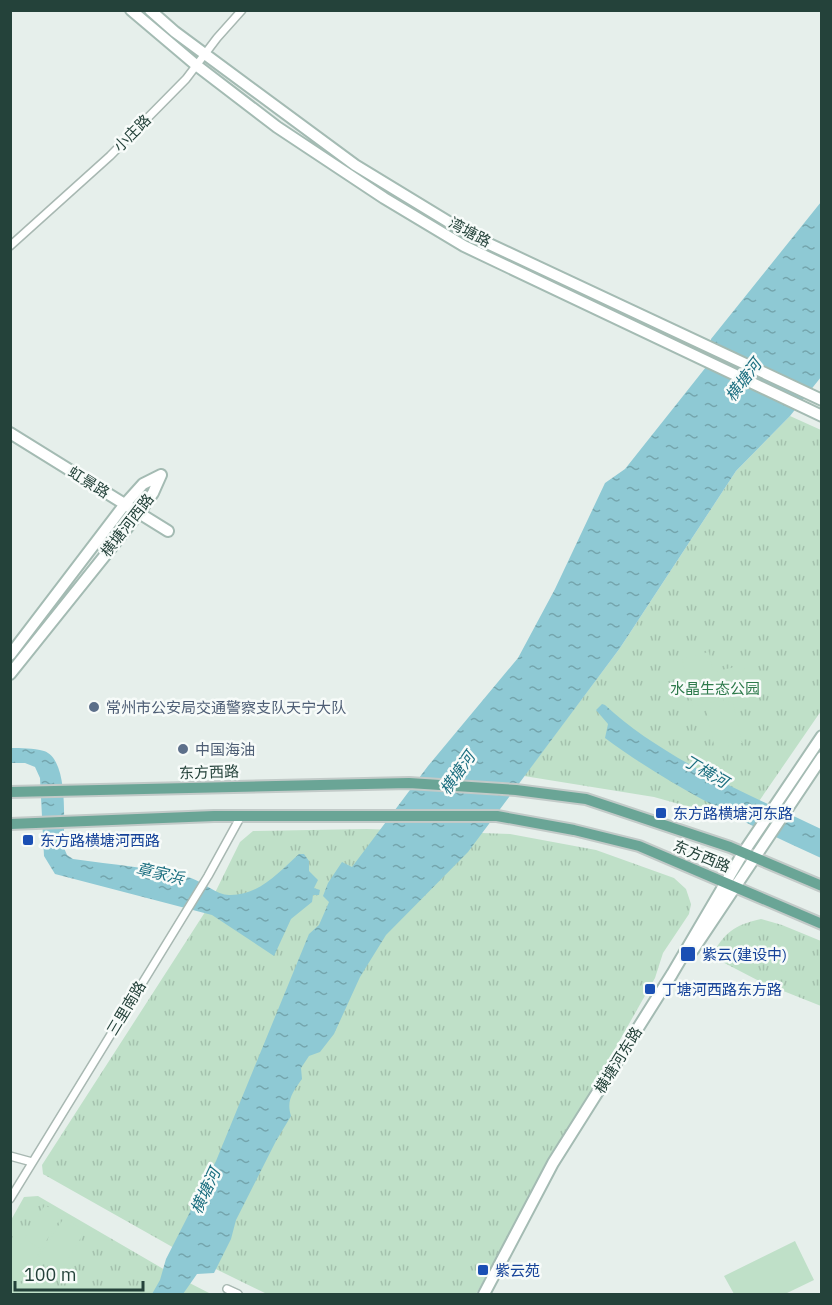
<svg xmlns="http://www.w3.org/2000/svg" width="832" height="1305" font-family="'IBM Plex Sans','Noto Sans SC',sans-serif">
	<defs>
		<pattern id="park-tufts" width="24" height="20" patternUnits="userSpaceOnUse" patternTransform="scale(1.5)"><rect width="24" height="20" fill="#bfe0c8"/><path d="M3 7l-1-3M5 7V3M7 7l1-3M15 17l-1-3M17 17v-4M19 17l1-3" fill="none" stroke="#a4c1ad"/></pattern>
		<pattern id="water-ripples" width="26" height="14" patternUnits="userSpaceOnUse" patternTransform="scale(1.5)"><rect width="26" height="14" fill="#8ec9d4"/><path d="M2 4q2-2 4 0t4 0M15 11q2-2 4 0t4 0" fill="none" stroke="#74a5ad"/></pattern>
	</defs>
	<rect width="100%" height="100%" fill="#e6efeb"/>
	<!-- park -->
	<path fill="url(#park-tufts)" d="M790,416L821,430V711L755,807L745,814L729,818L654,797L524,776L620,648L736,471Z
		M367,829L510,834L596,850L674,878L686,889L691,904L689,914L663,953L655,978L476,1294H267L183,1253L43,1174L42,1165L207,909L240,842L253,831Z
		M761,919L782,925L821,941V1006L761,982L711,956C726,932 732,926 761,919Z
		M38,1196L172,1274L211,1294H11V1220L24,1197Z"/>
	<!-- pitch -->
	<path fill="#bfe0c8" d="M709,652L719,701L693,707L682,658Z
		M744,665L751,697L724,703L717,671Z
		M733,703L742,743L715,749L706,709Z
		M45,1205L62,1216L41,1249L28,1241L41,1250L20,1282L11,1276V1260Z
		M64,1218L85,1231L60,1272L38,1258Z
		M795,1241L814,1280L785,1294H734L724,1276Z
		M35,1262L57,1275L44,1294H15Z"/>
	<!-- water -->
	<path fill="url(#water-ripples)" d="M821,202V377L790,416L736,471L620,648L468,852L386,935L360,977L334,1034L320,1052L309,1056L301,1068L302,1079C293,1092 286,1100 291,1116L276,1141L236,1220L231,1239L214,1273L197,1274L183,1294H152L160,1280L166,1259L216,1161L309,934L319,925L329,902L323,896L328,883L342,862L352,867L428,766L518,658L555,589L605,483L625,469L710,362L711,339Z
		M602,704L605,705C663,759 750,795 821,829V858C748,825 670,786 605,738L608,724L596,710Z
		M10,748C21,748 33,748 44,751C70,760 63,825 64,848L67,855L73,859C113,865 153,867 191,878C203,882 217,895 229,895C259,896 279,872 299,854H304L309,861V871L318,880L314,888L320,890L319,895H313L312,902L291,919L274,956L212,915L55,874L44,856L40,778L35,767L25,763H11Z"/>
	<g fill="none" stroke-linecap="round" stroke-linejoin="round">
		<defs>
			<path id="street" d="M10,246L110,156L186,79L217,38L242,10
				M10,1156L32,1162
				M10,1199L208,876L241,816
				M227,1289L238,1294"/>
			<path id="secondary" d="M131,10L196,65L277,127L384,198L464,246L822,416
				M150,10L175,32L355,165L470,235L822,400
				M10,433L168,531
				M10,655L125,504L143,484L161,475
				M10,674L139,513L153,493L161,475
				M693,950L822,757
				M484,1294L553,1163L672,974L743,853L822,736"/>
			<path id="primary" d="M10,792L409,783L516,790L586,799L730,847L822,886
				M10,824L214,816H497L574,830L639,846L822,924"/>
		</defs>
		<!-- street casing -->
		<use href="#street" stroke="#a8b8b2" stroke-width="10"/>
		<!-- secondary casing -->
		<use href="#secondary" stroke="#a4bbb3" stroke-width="14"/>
		<!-- primary casing -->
		<use href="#primary" stroke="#c2cac8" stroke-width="14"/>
		<!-- street -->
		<use href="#street" stroke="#fff" stroke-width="7"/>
		<!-- secondary -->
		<use href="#secondary" stroke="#fff" stroke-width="10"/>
		<!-- primary -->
		<use href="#primary" stroke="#6aa596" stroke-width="10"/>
	</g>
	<!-- markers -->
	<g fill="#5c6f8a" stroke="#f7fbf9" stroke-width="2">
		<circle cx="94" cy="707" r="6"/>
		<circle cx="183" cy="749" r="6"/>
	</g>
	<g fill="#1a4fb4" stroke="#f7fbf9" stroke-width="2">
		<rect x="655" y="807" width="12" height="12" rx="3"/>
		<rect x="22" y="834" width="12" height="12" rx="3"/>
		<rect x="680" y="946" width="16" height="16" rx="3"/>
		<rect x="644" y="983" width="12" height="12" rx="3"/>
		<rect x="477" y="1264" width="12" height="12" rx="3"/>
	</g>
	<g text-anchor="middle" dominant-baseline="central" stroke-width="5" stroke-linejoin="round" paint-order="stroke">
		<!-- street labels -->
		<g font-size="15" fill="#24423a" stroke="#f7fbf9">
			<text transform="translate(132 133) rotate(-45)">小庄路</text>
			<text transform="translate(470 232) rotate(28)">湾塘路</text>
			<text transform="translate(89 482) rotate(32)">虹景路</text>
			<text transform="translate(127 525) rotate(-52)">横塘河西路</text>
			<text transform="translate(209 772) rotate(-2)">东方西路</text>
			<text transform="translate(702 856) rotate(22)">东方西路</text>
			<text transform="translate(126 1008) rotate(-59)">三里南路</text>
			<text transform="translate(618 1060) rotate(-58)">横塘河东路</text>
		</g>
		<!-- park labels -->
		<g font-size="15" fill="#2d7a4b" stroke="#f7fbf9">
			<text x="715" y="688">水晶生态公园</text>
		</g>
		<!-- service labels -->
		<g font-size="15" fill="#4e5e75" stroke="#f7fbf9" text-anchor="start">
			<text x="106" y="707">常州市公安局交通警察支队天宁大队</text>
			<text x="195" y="749">中国海油</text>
		</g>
		<!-- transit labels -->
		<g font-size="15" fill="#164399" stroke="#f7fbf9" text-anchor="start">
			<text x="673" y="813">东方路横塘河东路</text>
			<text x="40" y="840">东方路横塘河西路</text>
			<text x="702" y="954">紫云(建设中)</text>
			<text x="662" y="989">丁塘河西路东方路</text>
			<text x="495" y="1270">紫云苑</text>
		</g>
		<!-- water labels -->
		<g font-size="16" font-style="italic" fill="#1c6f80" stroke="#f7fbf9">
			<text transform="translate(743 380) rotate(-53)">横塘河</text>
			<text transform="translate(706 771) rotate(30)">丁横河</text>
			<text transform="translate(457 773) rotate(-55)">横塘河</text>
			<text transform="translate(160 873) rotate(13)">章家浜</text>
			<text transform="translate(205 1191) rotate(-65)">横塘河</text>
		</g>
	</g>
	<!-- border -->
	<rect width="832" height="1305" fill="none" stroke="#24423a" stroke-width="24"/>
	<!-- scale -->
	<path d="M15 1281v9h128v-9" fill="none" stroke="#24423a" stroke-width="3"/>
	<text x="24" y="1281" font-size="18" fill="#24423a" stroke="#f7fbf9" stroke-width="4.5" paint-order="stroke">100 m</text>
</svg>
